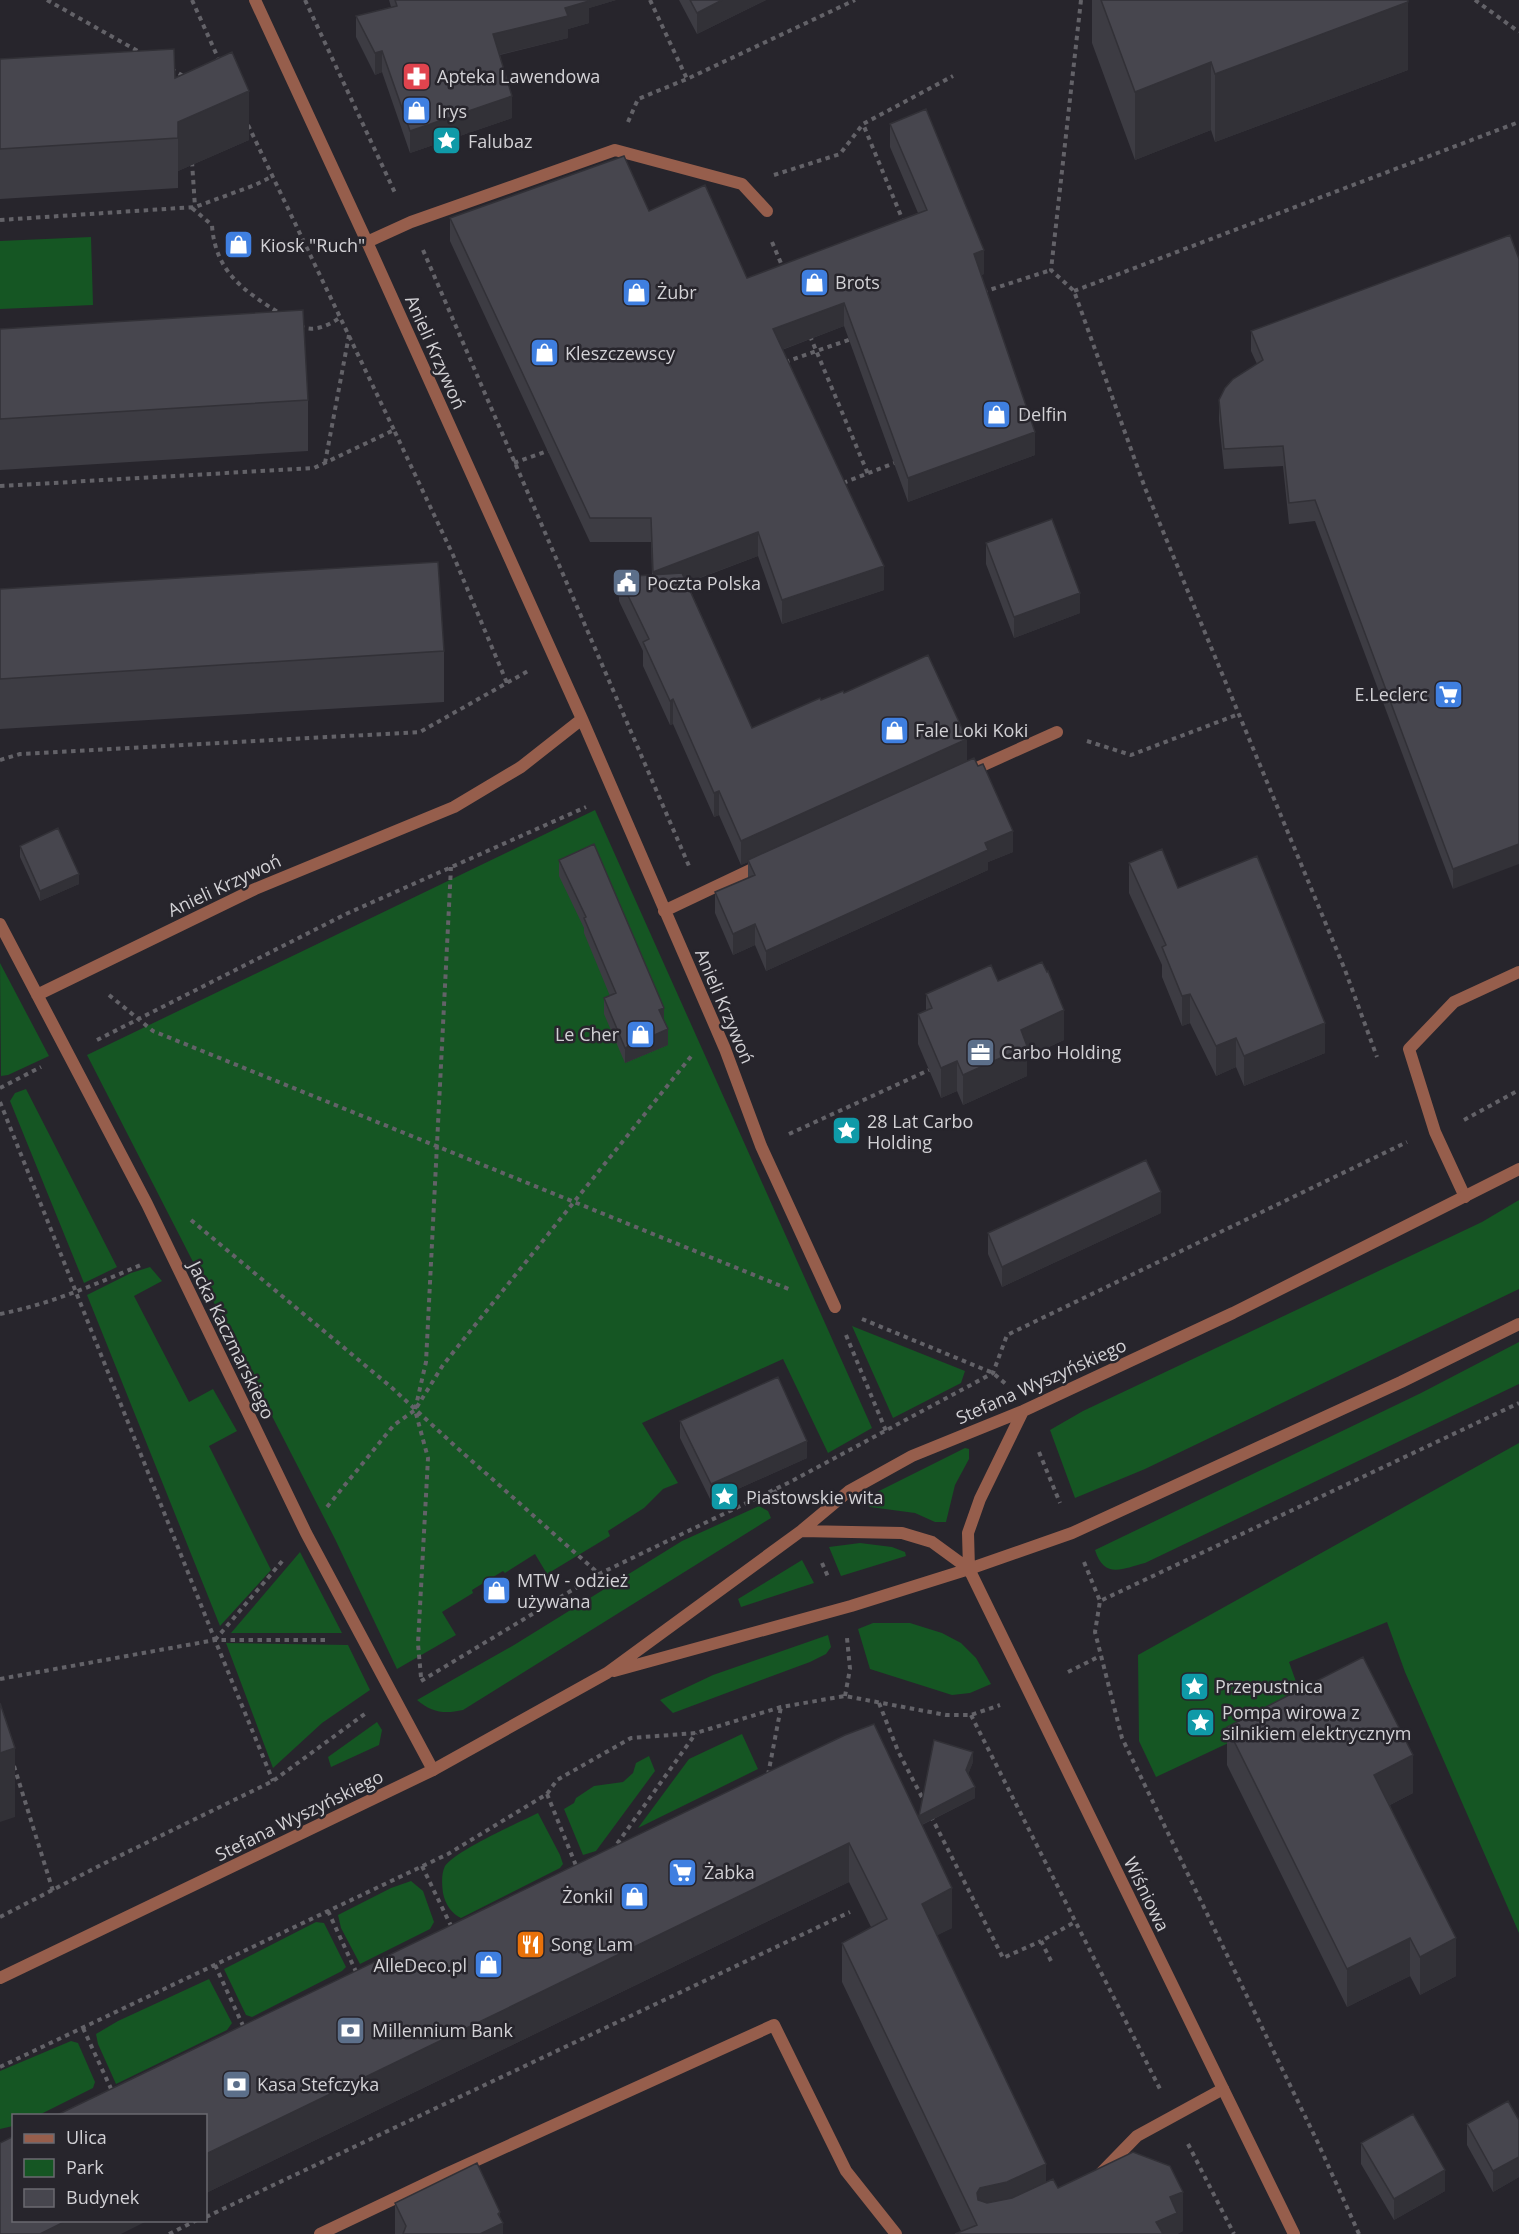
<svg xmlns="http://www.w3.org/2000/svg" width="1519" height="2234" font-family="'Open Sans',sans-serif">
	<rect width="100%" height="100%" fill="#27252c"/>
	<!-- green -->
	<path fill="#155623" d="M91,237L93,305L0,309V241Z
		M595,810L872,1428L828,1453L783,1359L642,1423L678,1483L663,1489L644,1508L608,1531L610,1536L547,1574L535,1554L505,1573L503,1571L472,1590L473,1593L442,1612L456,1635L397,1669L335,1539L87,1055Z
		M0,963L49,1056L8,1075L1,1076Z
		M26,1089L117,1267L84,1283L10,1101L15,1093Z
		M1519,1200V1289L1145,1469L1075,1498L1050,1430L1083,1411L1482,1222Z
		M150,1267L162,1281L134,1296L189,1402L213,1389L237,1431L209,1446L271,1570L220,1626L87,1295L131,1273Z
		M852,1326L965,1371L961,1383L893,1418Z
		M1519,1342V1384L1145,1563C1122,1569 1104,1579 1095,1550L1421,1393Z
		M1519,1443V1933L1405,1672L1387,1622L1289,1662L1305,1707L1156,1777L1139,1741L1138,1655Z
		M965,1448L969,1449V1459L955,1485L946,1522H935L915,1513L870,1507L865,1502L871,1495Z
		M759,1506L768,1511L771,1518L463,1710C445,1714 432,1713 417,1700L514,1645L682,1541Z
		M860,1543L892,1547L905,1552L906,1556L841,1576L829,1547Z
		M300,1552L342,1633H231Z
		M802,1560L814,1583L741,1607L738,1599Z
		M873,1623H910L942,1633L961,1643L976,1658L991,1684L970,1693L952,1695L870,1669L858,1629Z
		M828,1635L831,1647L826,1654L810,1662L673,1713L660,1700L713,1675Z
		M226,1643L348,1645L370,1690L322,1723L273,1768Z
		M377,1722L382,1730L379,1745L331,1767L328,1757Z
		M742,1734L758,1769L638,1828L689,1759Z
		M649,1756L655,1771L596,1851L583,1855L564,1809L574,1803L576,1798L594,1786L623,1782L633,1773L636,1763Z
		M538,1813L560,1855L563,1864L560,1868L461,1918C452,1914 445,1904 443,1893C442,1885 441,1874 445,1866C456,1850 518,1823 538,1813Z
		M411,1881L423,1891L434,1922L430,1929L360,1964L341,1928L338,1915L391,1888Z
		M316,1922L324,1923L346,1967L342,1971L252,2017L246,2015L224,1969Z
		M209,1979L232,2023L227,2030L116,2084L98,2044L96,2034L118,2021Z
		M71,2041L78,2043L95,2082L93,2088L39,2115L14,2116L13,2126L0,2129V2071Z"/>
	<g fill="none" stroke-linecap="round" stroke-linejoin="round">
		<!-- path -->
		<path stroke="#636268" stroke-width="4" stroke-dasharray="4.5 4.5" stroke-linecap="butt" d="M47,0L143,54
			M192,0L219,60
			M305,0L396,195
			M650,0L687,79
			M1081,0L1051,270L1074,291L1145,488L1345,970L1377,1057
			M1475,0L1519,32
			M171,69L185,77
			M628,122L638,99L687,79L855,0
			M248,125L394,430
			M192,162L195,207
			M774,175L840,154L863,124
			M192,208L212,225C215,272 244,291 281,314
			M0,220L195,207L255,185L273,176
			M904,223L863,124L953,76
			M772,242L783,268
			M423,250L689,866
			M1074,291L1519,122
			M983,292L1051,270
			M300,326C314,333 329,325 341,317
			M810,336L868,474
			M785,362L854,338
			M325,463L349,335
			M514,463L550,450
			M843,483L897,462
			M0,486L314,468L394,430L453,555L507,683
			M1087,741L1131,755L1239,714
			M0,760L20,754L420,732L528,671
			M109,995L153,1031L791,1290
			M97,1040L346,914L586,807
			M0,1088L41,1067
			M0,1102L215,1640L273,1781
			M1464,1120L1519,1090
			M789,1134L929,1070
			M191,1220L391,1387L454,1445L599,1574
			M0,1314C51,1304 96,1284 143,1264
			M862,1319L993,1373L1007,1385
			M846,1335L886,1431
			M1039,1452L1060,1503
			M774,1490L784,1505
			M327,1507L394,1425L415,1410L443,1365L693,1054
			M1084,1562L1100,1601
			M822,1563L829,1579
			M215,1640L284,1559
			M1068,1672L1100,1656
			M421,1677L418,1644L428,1458L415,1410L426,1362L451,867
			M0,1679L215,1640H329
			M421,1681L599,1574L790,1482L993,1373L1007,1335L1407,1142
			M845,1696L850,1669L847,1638
			M879,1703L898,1751L924,1801
			M971,1715L1160,2089
			M14,1766L53,1891
			M768,1775L781,1707
			M547,1794L577,1868
			M931,1816L1003,1958L1041,1941
			M612,1851L696,1733
			M422,1866L453,1930
			M328,1911L358,1976
			M0,1917L103,1864L273,1781L366,1713
			M1051,1961L1041,1941L1075,1922
			M215,1965L245,2030
			M83,2028L113,2093
			M0,2067L448,1854L547,1794L557,1780L631,1738L696,1733L781,1707L845,1696L946,1715H971L1000,1705
			M1188,2144L1234,2234
			M206,2217L850,1912
			M169,2234L197,2220
			M1359,2234L1318,2143L1122,1738L1095,1632L1100,1601L1519,1403"/>
		<!-- service -->
		<path stroke="#965e4c" stroke-width="12" d="M367,242L411,222L615,150L742,184L767,211
			M1465,1197L1435,1132L1409,1049L1454,1002L1519,972
			M1101,2173L1137,2136L1223,2089
			M320,2234L444,2175L774,2025L846,2171L896,2234"/>
		<!-- minor -->
		<path stroke="#965e4c" stroke-width="12" d="M255,0L367,242L582,719L725,1049L761,1146L835,1307
			M968,772L1057,732
			M664,911L761,865
			M0,924L147,1204L306,1533L433,1770
			M37,995L255,889L454,807L521,767L582,719"/>
		<!-- tertiary -->
		<path stroke="#965e4c" stroke-width="12" d="M1023,1411L980,1499L968,1533L969,1569L1294,2234
			M801,1531L902,1533L932,1542L969,1569
			M614,1671L851,1606L969,1569L1072,1533L1401,1382L1519,1324
			M0,1978L433,1770L607,1673L801,1531L849,1491L912,1456L1023,1411L1233,1313L1519,1169"/>
	</g>
	<!-- wall -->
	<path fill="#3d3c43" d="M389,0H616L589,8V23L568,29V38L500,55L512,118L410,153L382,72L375,75L356,37V16L391,7Z
		M679,0H766L697,34Z
		M1092,0H1408V70L1215,142L1211,130L1135,160L1092,43Z
		M0,59L175,78L249,140L178,171V188L0,199Z
		M890,124L984,274L981,275L1035,455L908,502L844,326L782,350L884,590L782,624L758,556L687,583L752,728L821,700L844,693L967,761L1013,852L988,862V870L766,971L755,945L733,955L715,913V892L748,878V862L741,865L719,815L714,817L673,724L670,725L643,666V651L619,601V577L652,575L651,542H590L450,241V218L649,211L747,278L918,213L890,147Z
		M1510,235L1453,889L1315,521L1289,524L1283,466L1224,469L1219,421V400L1257,364L1251,351V331Z
		M0,329L308,400V451L0,470Z
		M986,543L1080,613L1014,638L986,564Z
		M0,589L444,651V702L0,729Z
		M20,846L79,884L40,901L20,857Z
		M559,860L664,1020L668,1045L625,1063L604,1014V998L610,996L584,933V928L559,876Z
		M1129,863L1178,888L1325,1053L1244,1086L1236,1067L1216,1076L1190,1023L1182,1026L1162,977V965L1129,893Z
		M998,981L1064,1040L1027,1057V1076L963,1105L957,1091L941,1098L918,1044V1014L926,1010V994Z
		M1161,1213L1002,1287L988,1254V1233Z
		M680,1421L807,1458L711,1501L680,1438Z
		M1227,1727L1413,1793L1390,1805L1456,1976L1420,1995L1410,1976L1347,2007L1227,1765Z
		M973,1762L968,1774L975,1798L922,1825L952,1928L937,1935L1046,2182L1058,2188L1183,2231L1177,2234L961,2231L842,1982V1943L871,1927L849,1882L206,2193V2115H57L919,1817Z
		M1519,2120V2177L1493,2192L1467,2145V2124Z
		M1361,2143L1445,2191L1394,2220L1361,2164Z
		M395,2203L503,2234H395Z"/>
	<!-- shaded-wall -->
	<path fill="#323137" d="M586,0H616L589,8V23L568,29V38L493,56V34Z
		M722,0H766L697,34V13Z
		M1408,2V70L1215,142V74Z
		M382,51V72L375,75V53Z
		M1211,62V130L1135,160V92Z
		M249,91V140L178,171V122Z
		M512,96V118L410,153V131Z
		M984,250V274L974,278V254Z
		M844,303V326L773,353V329Z
		M1035,432V455L908,502V478Z
		M758,532V556L653,595V572Z
		M884,566V590L782,624V600Z
		M1080,593V613L1014,638V617Z
		M673,699V724L670,725V701Z
		M967,739V764L748,860V862L741,865V841Z
		M719,791V815L714,817V793Z
		M1013,831V852L988,862V870L766,971V951L985,843Z
		M1519,844V864L1453,889V869Z
		M79,874V884L40,901V891Z
		M755,924V945L733,955V934Z
		M1190,994V1023L1182,1026V996Z
		M664,1008V1023L659,1010Z
		M1064,1010V1040L1027,1057V1076L963,1105V1075L1021,1030Z
		M1325,1023V1053L1244,1086V1056Z
		M668,1029V1045L625,1063V1048Z
		M1236,1038V1067L1216,1076V1046Z
		M957,1061V1091L941,1098V1068Z
		M1161,1192V1213L1002,1287V1267Z
		M807,1441V1458L711,1501V1484Z
		M15,1748V1817L0,1822V1753Z
		M973,1752V1762L966,1780V1770Z
		M1413,1755V1793L1374,1813V1775Z
		M975,1787V1798L919,1826V1816Z
		M849,1843V1882L206,2193V2154Z
		M952,1888V1928L922,1943V1904Z
		M1410,1938V1976L1347,2007V1969Z
		M1456,1938V1976L1420,1995V1957Z
		M1519,2157V2177L1493,2192V2171Z
		M1046,2164V2203L980,2227L977,2193L980,2188Z
		M1445,2170V2191L1394,2220V2199Z
		M1183,2192V2231L1177,2234H1156V2222L1170,2197Z
		M500,2212V2224L503,2223V2234H480L498,2214Z
		M68,2220H149L121,2234H40Z"/>
	<!-- building -->
	<path fill="#47464e" stroke="#323137" stroke-width="1.5" d="M395,0H588L589,1L565,8L568,16L493,34L512,96L410,131L382,51L375,53L356,16L397,6Z
		M690,0H722L697,13Z
		M1101,0H1408V2L1215,74L1211,62L1135,92Z
		M174,49L175,78L232,52L249,91L178,122V138L0,149V59Z
		M926,109L984,250L974,254L1035,432L908,478L844,303L773,329L884,566L782,600L758,532L653,572L651,518H590L450,218L624,156L649,211L705,185L747,278L927,210L890,124Z
		M1510,235L1519,259V844L1453,869L1315,500L1289,503L1283,446L1224,449L1219,400L1225,388L1233,379L1263,360L1251,331Z
		M303,310L308,400L0,419V329Z
		M1052,519L1080,593L1014,617L986,543Z
		M438,562L444,651L0,679V589Z
		M682,573L752,728L820,698L821,700L843,691L844,693L928,655L967,739L741,841L719,791L714,793L673,699L670,701L643,642L649,639L619,577Z
		M974,758L978,766L983,764L1013,831L985,843L988,850L766,951L755,924L733,934L715,892L755,875L748,860Z
		M58,828L79,874L40,891L20,846Z
		M594,844L664,1008L659,1010L668,1029L625,1048L604,998L616,993L584,918L586,917L559,860Z
		M1162,849L1178,888L1257,856L1325,1023L1244,1056L1236,1038L1216,1046L1190,994L1182,996L1162,947L1166,945L1129,863Z
		M1042,962L1047,972L1048,971L1064,1010L1021,1030L1027,1046L963,1075L957,1061L941,1068L918,1014L932,1008L926,994L991,965L998,981Z
		M1146,1160L1161,1192L1002,1267L988,1233Z
		M778,1377L807,1441L711,1484L680,1421Z
		M1363,1657L1413,1755L1374,1775L1456,1938L1420,1957L1410,1938L1347,1969L1227,1727Z
		M0,1703L15,1748L0,1753Z
		M874,1724L952,1888L922,1904L1046,2164L1007,2182L980,2188L977,2193L978,2200L987,2203L1012,2198L1053,2179L1058,2188L1133,2152L1170,2166L1183,2192L1170,2197L1177,2213L1156,2222L1163,2234H955L977,2225L842,1943L887,1919L849,1843L206,2154V2115H57L845,1735Z
		M934,1740L973,1752L966,1770L975,1787L919,1816Z
		M1508,2101L1519,2120V2157L1493,2171L1467,2124Z
		M1413,2114L1445,2170L1394,2199L1361,2143Z
		M14,2136V2220H68L40,2234H0V2143Z
		M477,2163L500,2212L498,2214L503,2223L480,2234H403L406,2226L395,2203Z"/>
	<!-- icons -->
	<defs>
		<symbol id="pharmacy-square" viewBox="-11 -11 22 22"><rect x="-9" y="-9" width="18" height="18" rx="4" fill="#e0444e" stroke="#27252c"/><path d="M-2-6h4v4h4v4h-4v4h-4v-4h-4v-4h4Z" fill="#fff"/></symbol>
		<symbol id="shop-square" viewBox="-11 -11 22 22"><rect x="-9" y="-9" width="18" height="18" rx="4" fill="#3f7fe0" stroke="#27252c"/><path d="M-5-2.5h2.3a2.7 3.5 0 0 1 5.4 0H5L5.5 6h-11ZM-1.5-2.5h3a1.5 2.3 0 0 0-3 0Z" fill="#fff"/></symbol>
		<symbol id="sight-square" viewBox="-11 -11 22 22"><rect x="-9" y="-9" width="18" height="18" rx="4" fill="#0f9aa8" stroke="#27252c"/><path d="M0-6L1.8-2.2L6-1.7L2.9 1.2L3.7 5.4L0 3.3L-3.7 5.4L-2.9 1.2L-6-1.7L-1.8-2.2Z" fill="#fff"/></symbol>
		<symbol id="civic-square" viewBox="-11 -11 22 22"><rect x="-9" y="-9" width="18" height="18" rx="4" fill="#5c6f8a" stroke="#27252c"/><path d="M-.6-6.5H3V-4.5H.6V-3L4-1V1h2V6H-6V1h2V-1L-.6-3ZM-1.2 2.5V6h2.4V2.5Z" fill="#fff"/></symbol>
		<symbol id="supermarket-square" viewBox="-11 -11 22 22"><rect x="-9" y="-9" width="18" height="18" rx="4" fill="#3f7fe0" stroke="#27252c"/><path d="M-6-5.5h2.5l.6 2H6L4.5 2H-2.5L-4.4-4H-6ZM-1.5 3.2a1.3 1.3 0 1 0 .1 0ZM3 3.2a1.3 1.3 0 1 0 .1 0Z" fill="#fff"/></symbol>
		<symbol id="office-square" viewBox="-11 -11 22 22"><rect x="-9" y="-9" width="18" height="18" rx="4" fill="#5c6f8a" stroke="#27252c"/><path d="M-6-3h4V-5.5h4V-3h4V5H-6ZM-1-4.5V-3h2v-1.5ZM-6 0V1H6V0Z" fill="#fff"/></symbol>
		<symbol id="restaurant-square" viewBox="-11 -11 22 22"><rect x="-9" y="-9" width="18" height="18" rx="4" fill="#e8710a" stroke="#27252c"/><path d="M-5-6h1v4h1v-4h1v4h1v-4h1v5L-1.5 .5V6h-2V.5L-5-1ZM5-6V6H3V1.5H1.5Q1.5-4 5-6Z" fill="#fff"/></symbol>
		<symbol id="bank-square" viewBox="-11 -11 22 22"><rect x="-9" y="-9" width="18" height="18" rx="4" fill="#5c6f8a" stroke="#27252c"/><path d="M-6-4H6V4H-6ZM0-2.3a2.3 2.3 0 1 0 0 4.6a2.3 2.3 0 1 0 0-4.6Z" fill="#fff"/></symbol>
	</defs>
	<g fill-rule="evenodd">
		<use href="#pharmacy-square" x="400" y="60" width="33" height="33"/>
		<use href="#shop-square" x="400" y="94" width="33" height="33"/>
		<use href="#sight-square" x="430" y="124" width="33" height="33"/>
		<use href="#shop-square" x="222" y="228" width="33" height="33"/>
		<use href="#shop-square" x="798" y="266" width="33" height="33"/>
		<use href="#shop-square" x="620" y="276" width="33" height="33"/>
		<use href="#shop-square" x="528" y="336" width="33" height="33"/>
		<use href="#shop-square" x="980" y="398" width="33" height="33"/>
		<use href="#civic-square" x="610" y="566" width="33" height="33"/>
		<use href="#supermarket-square" x="1432" y="678" width="33" height="33"/>
		<use href="#shop-square" x="878" y="714" width="33" height="33"/>
		<use href="#shop-square" x="624" y="1018" width="33" height="33"/>
		<use href="#office-square" x="964" y="1036" width="33" height="33"/>
		<use href="#sight-square" x="830" y="1114" width="33" height="33"/>
		<use href="#sight-square" x="708" y="1480" width="33" height="33"/>
		<use href="#shop-square" x="480" y="1574" width="33" height="33"/>
		<use href="#sight-square" x="1178" y="1670" width="33" height="33"/>
		<use href="#sight-square" x="1184" y="1706" width="33" height="33"/>
		<use href="#supermarket-square" x="666" y="1856" width="33" height="33"/>
		<use href="#shop-square" x="618" y="1880" width="33" height="33"/>
		<use href="#restaurant-square" x="514" y="1928" width="33" height="33"/>
		<use href="#shop-square" x="472" y="1948" width="33" height="33"/>
		<use href="#bank-square" x="334" y="2014" width="33" height="33"/>
		<use href="#bank-square" x="220" y="2068" width="33" height="33"/>
	</g>
	<g text-anchor="middle" dominant-baseline="central" stroke-width="5" stroke-linejoin="round" paint-order="stroke">
		<!-- poi labels -->
		<g font-size="18" fill="#d2d1d5" stroke="#27252c" text-anchor="start">
			<text x="437" y="76">Apteka Lawendowa</text>
			<text x="437" y="111">Irys</text>
			<text x="468" y="141">Falubaz</text>
			<text x="260" y="245">Kiosk "Ruch"</text>
			<text x="835" y="282">Brots</text>
			<text x="657" y="292">Żubr</text>
			<text x="565" y="353">Kleszczewscy</text>
			<text x="1018" y="414">Delfin</text>
			<text x="647" y="583">Poczta Polska</text>
			<text x="1428" y="694" text-anchor="end">E.Leclerc</text>
			<text x="915" y="730">Fale Loki Koki</text>
			<text x="619" y="1034" text-anchor="end">Le Cher</text>
			<text x="1001" y="1052">Carbo Holding</text>
			<text x="867" y="1121">28 Lat Carbo<tspan x="867" dy="21">Holding</tspan></text>
			<text x="746" y="1497">Piastowskie wita</text>
			<text x="517" y="1580">MTW - odzież<tspan x="517" dy="21">używana</tspan></text>
			<text x="1215" y="1686">Przepustnica</text>
			<text x="1222" y="1712">Pompa wirowa z<tspan x="1222" dy="21">silnikiem elektrycznym</tspan></text>
			<text x="704" y="1872">Żabka</text>
			<text x="613" y="1896" text-anchor="end">Żonkil</text>
			<text x="551" y="1944">Song Lam</text>
			<text x="467" y="1965" text-anchor="end">AlleDeco.pl</text>
			<text x="372" y="2030">Millennium Bank</text>
			<text x="257" y="2084">Kasa Stefczyka</text>
		</g>
		<!-- street labels -->
		<g font-size="18" fill="#d2d1d5" stroke="#27252c">
			<text transform="translate(436 352) rotate(66)">Anieli Krzywoń</text>
			<text transform="translate(224 885) rotate(-25)">Anieli Krzywoń</text>
			<text transform="translate(725 1006) rotate(67)">Anieli Krzywoń</text>
			<text transform="translate(232 1340) rotate(64)">Jacka Kaczmarskiego</text>
			<text transform="translate(1041 1381) rotate(-24)">Stefana Wyszyńskiego</text>
			<text transform="translate(299 1815) rotate(-26)">Stefana Wyszyńskiego</text>
			<text transform="translate(1147 1894) rotate(64)">Wiśniowa</text>
		</g>
	</g>
	<!-- legend -->
	<rect x="12" y="2114" width="195" height="108" fill="#27252c" stroke="#6b6a70" stroke-width="1.5"/>
	<rect x="24" y="2134" width="30" height="9" fill="#965e4c" stroke="#6b6a70" stroke-width="1.5"/>
	<text x="66" y="2144" font-size="18" fill="#d2d1d5">Ulica</text>
	<rect x="24" y="2159" width="30" height="18" fill="#155623" stroke="#6b6a70" stroke-width="1.5"/>
	<text x="66" y="2174" font-size="18" fill="#d2d1d5">Park</text>
	<rect x="24" y="2189" width="30" height="18" fill="#47464e" stroke="#6b6a70" stroke-width="1.5"/>
	<text x="66" y="2204" font-size="18" fill="#d2d1d5">Budynek</text>
</svg>
